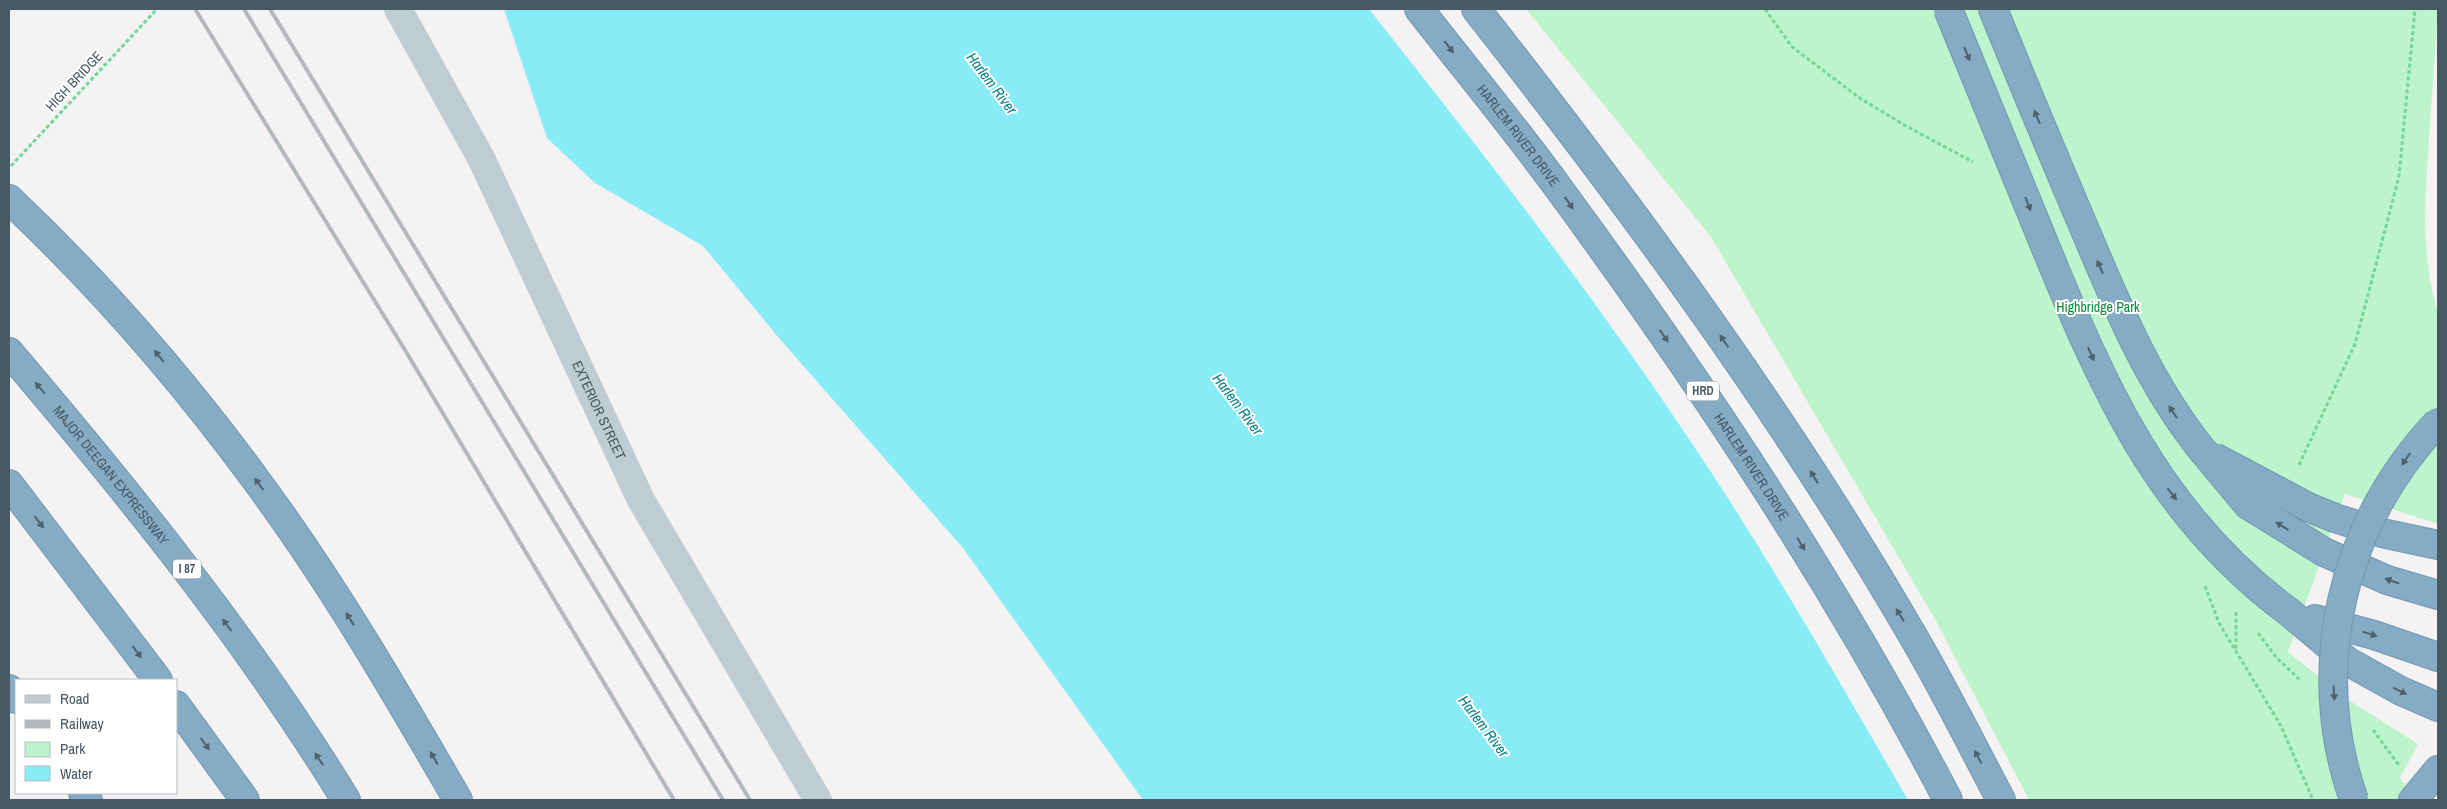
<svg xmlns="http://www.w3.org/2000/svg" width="2447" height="809" font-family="'Archivo Narrow',sans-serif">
	<rect width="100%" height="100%" fill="#f4f2f2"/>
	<!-- green -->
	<path fill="#bef4cc" d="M1526,9H2438C2435,52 2432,95 2429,139C2425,200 2420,254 2438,313V524L2345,494L2288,652L2347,699L2418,744L2400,778L2416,800H2029L1936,621L1711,237Z"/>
	<!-- water -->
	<path fill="#87ecf5" d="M504,9H1369C1481,150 1591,292 1691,442C1769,558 1838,679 1908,800H1143L963,548L779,338L703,246L595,183L547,138Z"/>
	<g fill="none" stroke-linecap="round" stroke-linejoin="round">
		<defs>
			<g id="highway">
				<path id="s2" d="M1419,9C1465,68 1513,126 1557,186C1701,382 1836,585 1948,800"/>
				<path d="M1476,9C1633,209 1785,415 1913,636C1944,689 1972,745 2001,800"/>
				<path d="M1993,9C2023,83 2054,157 2085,230C2118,308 2149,384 2203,451"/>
				<path d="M9,199C100,285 182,379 256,480C331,581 395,691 458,800"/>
				<path id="s3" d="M9,352C130,494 248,640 346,800"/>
				<path d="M9,484L158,680"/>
				<path d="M2335,518L2382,533L2438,545"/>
				<path d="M2324,552L2387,580L2438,595"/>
				<path d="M2289,612L2347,661L2401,691L2438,707"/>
				<path d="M2315,619L2374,635L2438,657"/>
				<path d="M9,689L16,699"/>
				<path d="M176,705L245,800"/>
				<path d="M83,793L88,800"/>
				<path d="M2413,800L2438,770"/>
			</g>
		</defs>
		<!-- highway casing -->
		<use href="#highway" stroke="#7197b1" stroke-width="30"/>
		<!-- path -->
		<path stroke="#72d799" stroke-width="3" stroke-dasharray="4 2.5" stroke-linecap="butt" d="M1765,9L1792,47L1861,99L1906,126L1973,162
			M11,166L157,9
			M2299,465L2355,344L2390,211L2399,176L2415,9
			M2205,586L2219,623L2281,726L2313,800
			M2236,612V650
			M2258,633L2276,657L2300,680
			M2373,730L2398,764L2396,765"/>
		<!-- minor -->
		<path stroke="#bfccd3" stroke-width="28" id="s1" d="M398,9L481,158L641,500L818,800"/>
		<!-- highway -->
		<use href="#highway" stroke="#86acc5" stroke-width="28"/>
		<!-- rail -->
		<path stroke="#b3b8bd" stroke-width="4" d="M195,9L405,350L674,800
			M244,9L723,800
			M270,9L750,800"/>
		<defs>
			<path id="highway-bridge" d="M1948,9C1979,85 2010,160 2041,236C2101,383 2157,515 2289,612
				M2203,451L2248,505L2324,552
				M2214,457L2310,508L2335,518
				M2354,800C2307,667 2342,523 2438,422"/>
		</defs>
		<!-- highway-bridge casing -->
		<use href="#highway-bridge" stroke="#7197b1" stroke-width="30" stroke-linecap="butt"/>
		<!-- highway-bridge -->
		<use href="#highway-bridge" stroke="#86acc5" stroke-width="28"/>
	</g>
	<!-- one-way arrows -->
	<defs><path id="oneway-solid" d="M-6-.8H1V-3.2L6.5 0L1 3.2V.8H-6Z" transform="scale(1.25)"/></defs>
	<g fill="#4d616c">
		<use href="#oneway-solid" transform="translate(1449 47) rotate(52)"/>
		<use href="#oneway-solid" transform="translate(1967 54) rotate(68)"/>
		<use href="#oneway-solid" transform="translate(2037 117) rotate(-113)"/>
		<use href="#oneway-solid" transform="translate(1569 203) rotate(55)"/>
		<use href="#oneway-solid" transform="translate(2028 204) rotate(68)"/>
		<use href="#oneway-solid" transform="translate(2100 267) rotate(-113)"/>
		<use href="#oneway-solid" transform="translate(1664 336) rotate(55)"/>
		<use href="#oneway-solid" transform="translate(1724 341) rotate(-124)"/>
		<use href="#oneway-solid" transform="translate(2091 354) rotate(66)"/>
		<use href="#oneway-solid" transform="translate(159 356) rotate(-129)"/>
		<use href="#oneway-solid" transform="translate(40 388) rotate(-131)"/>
		<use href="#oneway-solid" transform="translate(2173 412) rotate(-124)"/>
		<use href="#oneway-solid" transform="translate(2406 459) rotate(125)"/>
		<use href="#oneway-solid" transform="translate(1814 477) rotate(-122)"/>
		<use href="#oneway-solid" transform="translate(259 484) rotate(-126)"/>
		<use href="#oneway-solid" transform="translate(2172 494) rotate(52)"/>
		<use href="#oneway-solid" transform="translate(39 522) rotate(52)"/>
		<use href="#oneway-solid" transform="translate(2282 526) rotate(-148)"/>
		<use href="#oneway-solid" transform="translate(1801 544) rotate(59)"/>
		<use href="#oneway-solid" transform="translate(2392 581) rotate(-161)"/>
		<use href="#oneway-solid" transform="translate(1900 615) rotate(-122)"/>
		<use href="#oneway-solid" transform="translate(350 619) rotate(-122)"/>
		<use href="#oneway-solid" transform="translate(227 625) rotate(-126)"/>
		<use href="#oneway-solid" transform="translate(2370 634) rotate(17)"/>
		<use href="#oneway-solid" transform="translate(137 652) rotate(54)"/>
		<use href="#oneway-solid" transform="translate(2400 691) rotate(26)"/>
		<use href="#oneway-solid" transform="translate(2334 693) rotate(87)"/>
		<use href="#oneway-solid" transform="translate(205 744) rotate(54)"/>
		<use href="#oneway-solid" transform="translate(1978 757) rotate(-118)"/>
		<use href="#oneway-solid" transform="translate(434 758) rotate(-120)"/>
		<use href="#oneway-solid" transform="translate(319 759) rotate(-123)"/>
	</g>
	<g text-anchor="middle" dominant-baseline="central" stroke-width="4" stroke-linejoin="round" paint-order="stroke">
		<!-- shield labels -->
		<g fill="#fff" stroke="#7e8b91" stroke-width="1">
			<rect x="1687" y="381.5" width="32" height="19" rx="4"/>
			<rect x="173" y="559.5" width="28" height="19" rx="4"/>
		</g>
		<g font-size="12" font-weight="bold" fill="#475962">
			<text x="1703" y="391">HRD</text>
			<text x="187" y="569">I 87</text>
		</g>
		<!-- street labels -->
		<g font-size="14" fill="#475962" stroke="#fff">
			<text transform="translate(74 81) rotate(-47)">HIGH BRIDGE</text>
			<text stroke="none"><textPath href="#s2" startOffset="161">HARLEM RIVER DRIVE</textPath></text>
			<text stroke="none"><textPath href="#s1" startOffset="449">EXTERIOR STREET</textPath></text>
			<text stroke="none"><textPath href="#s2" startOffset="566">HARLEM RIVER DRIVE</textPath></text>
			<text stroke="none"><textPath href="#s3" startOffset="160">MAJOR DEEGAN EXPRESSWAY</textPath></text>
		</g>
		<!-- park labels -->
		<g font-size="14" fill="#0e873c" stroke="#fff">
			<text x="2098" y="307">Highbridge Park</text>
		</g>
		<!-- water labels -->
		<g font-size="15" font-style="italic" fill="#057e89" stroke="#fff">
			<text transform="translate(992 83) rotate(53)">Harlem River</text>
			<text transform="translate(1238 404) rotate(53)">Harlem River</text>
			<text transform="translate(1484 726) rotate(53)">Harlem River</text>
		</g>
	</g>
	<!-- border -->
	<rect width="2447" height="809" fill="none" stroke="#475962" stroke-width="20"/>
	<!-- legend -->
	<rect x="15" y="679" width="162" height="115" fill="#ffffff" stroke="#b5bdc0"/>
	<rect x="25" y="695" width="25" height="8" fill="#bfccd3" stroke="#b5bdc0"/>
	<text x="60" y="704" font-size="15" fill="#475962">Road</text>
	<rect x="25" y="720" width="25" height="8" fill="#b3b8bd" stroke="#b5bdc0"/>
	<text x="60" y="729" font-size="15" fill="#475962">Railway</text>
	<rect x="25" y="742" width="25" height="15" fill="#bef4cc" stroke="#b5bdc0"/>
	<text x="60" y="754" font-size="15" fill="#475962">Park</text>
	<rect x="25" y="766" width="25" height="15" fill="#87ecf5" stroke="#b5bdc0"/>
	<text x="60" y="779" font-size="15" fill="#475962">Water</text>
</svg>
